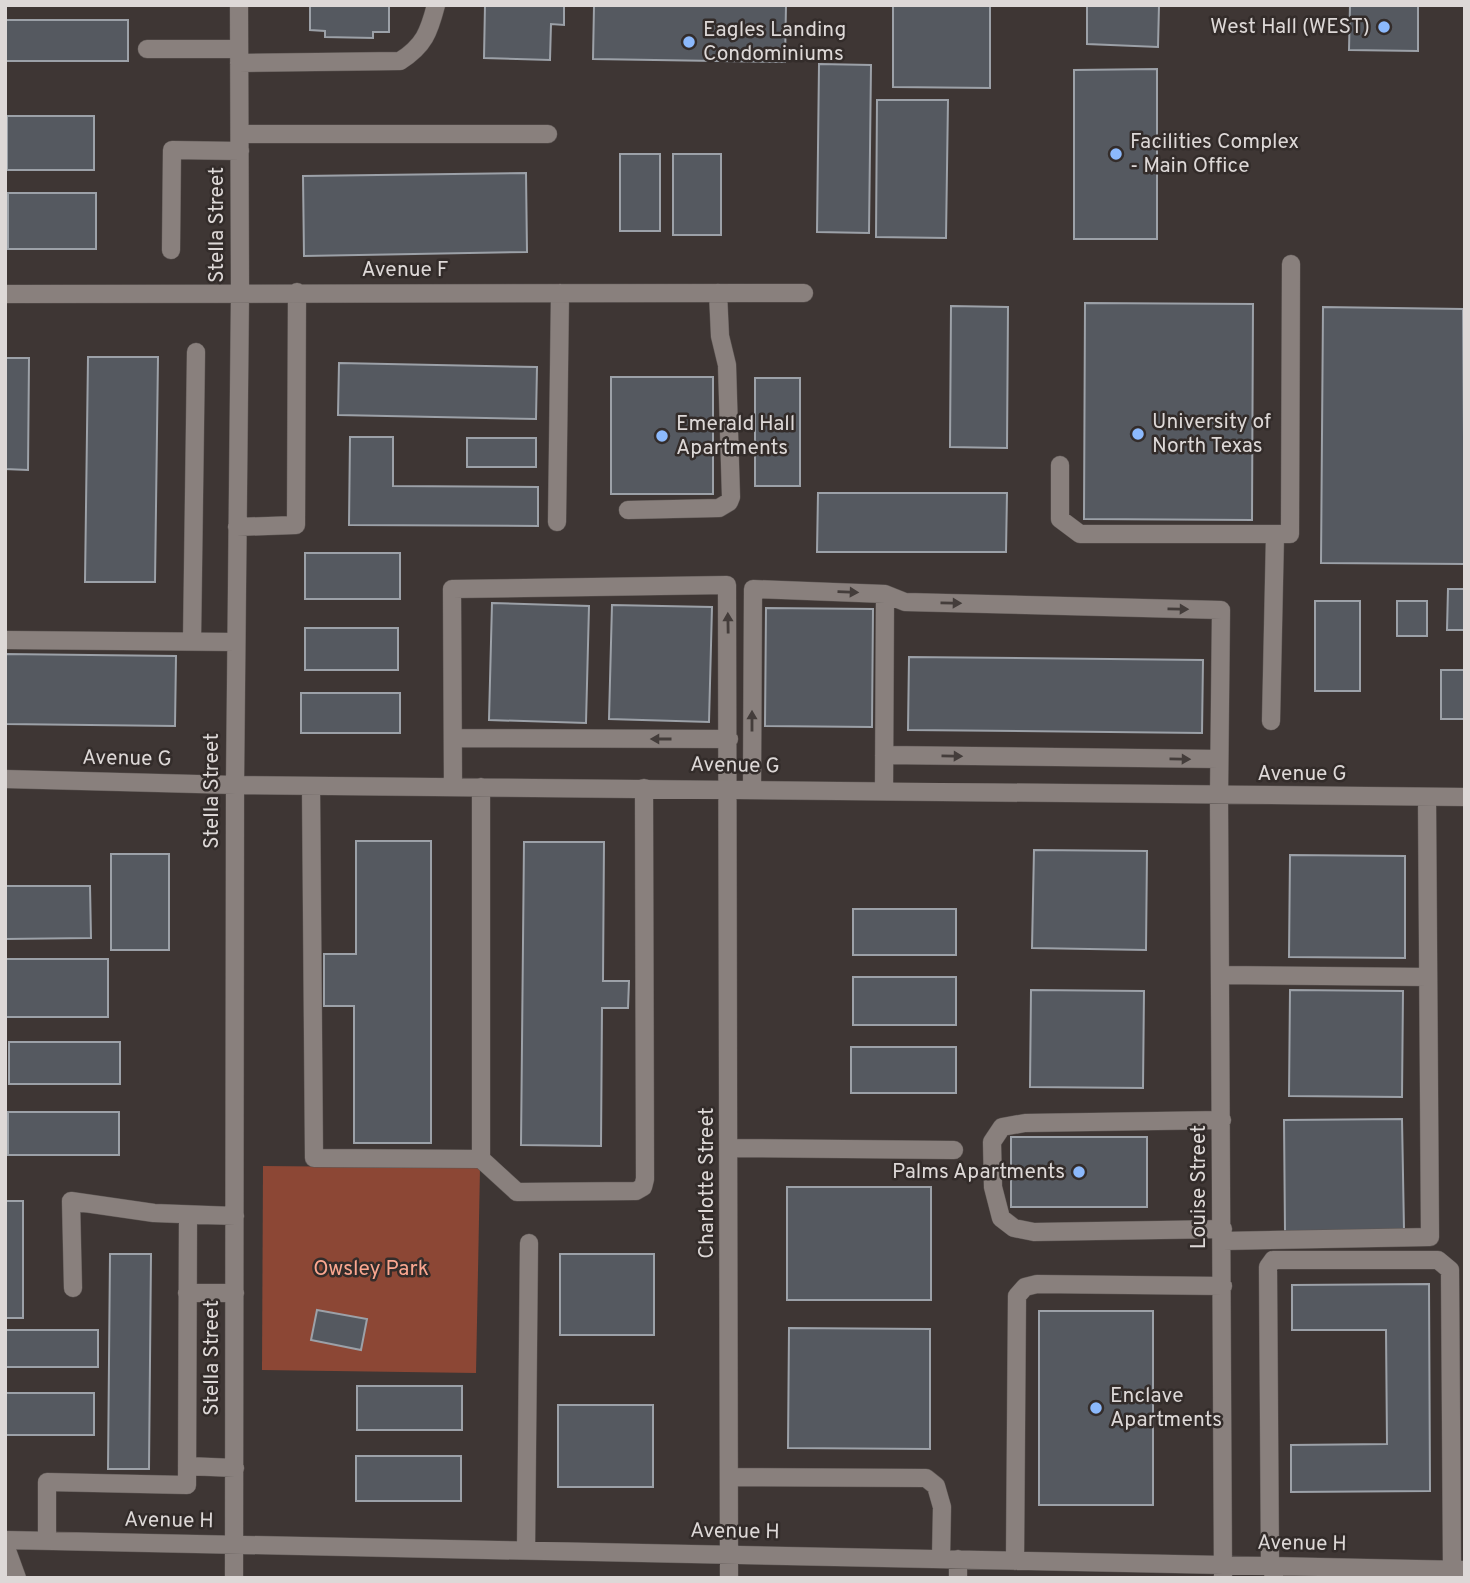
<svg xmlns="http://www.w3.org/2000/svg" width="1470" height="1583" font-family="Overpass,sans-serif">
	<rect width="100%" height="100%" fill="#3e3634"/>
	<!-- green -->
	<path fill="#8c4735" d="M263,1166L480,1168L476,1373L262,1370Z"/>
	<!-- building -->
	<path fill="#555960" stroke="#9ca1a8" stroke-width="2" d="M310,5H389V32H373V38L325,37V31L310,30Z
		M485,5H786L785,62L593,59L594,6L564,5V25L551,24L550,60L484,58Z
		M893,5H990V88L893,87Z
		M1087,5H1159L1158,47L1087,44Z
		M1350,5H1418V51L1349,50Z
		M5,20H128V61H5Z
		M819,64L871,65L869,233L817,232Z
		M1157,69V239H1074V70Z
		M877,100H948L946,238L876,237Z
		M7,116H94V170H7Z
		M620,154H660V231H620Z
		M673,154H721V235H673Z
		M526,173L527,252L304,256L303,176Z
		M8,193H96V249H8Z
		M1085,303L1253,304L1252,520L1084,519Z
		M951,306L1008,307L1007,448L950,447Z
		M1323,307L1463,309L1465,564L1321,563Z
		M88,357H158L155,582H85Z
		M5,358H29L28,470L5,469Z
		M339,363L537,367L536,419L338,415Z
		M611,377H713V494H611Z
		M755,378H800V486H755Z
		M350,437H393V486L538,487V526L349,525Z
		M467,438H536V467H467Z
		M818,493H1007L1006,552H817Z
		M305,553H400V599H305Z
		M1448,589H1465V630H1447Z
		M1315,601H1360V691H1315Z
		M1397,601H1427V636H1397Z
		M492,603L589,606L586,723L489,720Z
		M612,605L712,607L709,722L609,719Z
		M766,608L873,609L872,727L765,726Z
		M305,628H398V670H305Z
		M5,654L176,656L175,726L5,724Z
		M909,657L1203,660L1202,733L908,730Z
		M1441,670H1465V719H1441Z
		M301,693H400V733H301Z
		M356,841H431V1143H354V1006H324V954H356Z
		M524,842H604L603,981H629L628,1008H602L601,1146L521,1145Z
		M1034,850L1147,851L1146,950L1032,948Z
		M111,854H169V950H111Z
		M1290,855L1405,856V958L1289,957Z
		M5,886H90L91,938L5,939Z
		M853,909H956V955H853Z
		M5,959H108V1017H5Z
		M853,977H956V1025H853Z
		M1031,990L1144,991L1143,1088L1030,1087Z
		M1290,990L1403,991L1402,1097L1289,1096Z
		M9,1042H120V1084H9Z
		M851,1047H956V1093H851Z
		M8,1112H119V1155H8Z
		M1402,1119L1404,1230L1285,1232L1284,1120Z
		M1011,1137H1147V1207H1011Z
		M787,1187H931V1300H787Z
		M5,1201H23V1318H5Z
		M110,1254H151L149,1469H108Z
		M560,1254H654V1335H560Z
		M1429,1284L1430,1491L1291,1492V1445L1387,1444L1386,1330H1292V1285Z
		M317,1310L367,1319L361,1350L311,1340Z
		M1039,1311H1153V1505H1039Z
		M789,1328L930,1329V1449L788,1448Z
		M5,1330H98V1367H5Z
		M357,1386H462V1430H357Z
		M5,1393H94V1435H5Z
		M558,1405H653V1487H558Z
		M356,1456H461V1501H356Z"/>
	<g fill="none" stroke-linecap="round" stroke-linejoin="round">
		<defs>
			<path id="minor" d="M147,49H239
				M239,63L400,61C424,46 429,32 436,5
				M240,134H548
				M171,250L172,150L240,151
				M5,294L804,293
				M1060,465V519L1080,534H1290L1291,264
				M628,510L719,508L729,502L731,497L727,365L720,336L718,293
				M557,522L560,293
				M237,527L296,525L297,292
				M5,640L236,642
				M192,642L196,352
				M1271,721L1275,535
				M453,738L729,739
				M884,755L1219,759
				M5,779L235,785L1465,797
				M311,786L314,1158L481,1159L517,1192L636,1191L643,1187L645,1179L644,788
				M453,786L452,589L727,585L729,1578
				M481,787V1159
				M752,789L753,589L885,594L905,602L1221,610L1219,797L1223,1578
				M884,791L885,594
				M1221,975L1428,977
				M1222,1120L1025,1123L1002,1127L992,1142L993,1187L1001,1218L1014,1228L1034,1232L1223,1229
				M729,1148L954,1150
				M1223,1241L1430,1237L1427,797
				M73,1288L71,1201L154,1213L235,1216
				M187,1293H235
				M187,1466L235,1468
				M729,1477L926,1478L936,1486L942,1507L941,1559
				M5,1540L1465,1570
				M47,1541V1482L187,1485L188,1216
				M5,1545L17,1578
				M526,1551L529,1243
				M1015,1561L1017,1296L1025,1287L1037,1284L1223,1286
				M1274,1575L1270,1566L1268,1267L1273,1260H1438L1450,1270L1452,1570
				M234,1578L235,785L240,293L239,5
				M958,1578V1559"/>
		</defs>
		<!-- minor casing -->
		<use href="#minor" stroke="#5c5553" stroke-width="19"/>
		<!-- minor -->
		<use href="#minor" stroke="#89807d" stroke-width="18"/>
	</g>
	<!-- one-way arrows -->
	<defs><path id="oneway-solid" d="M-6-.8H1V-3.2L6.5 0L1 3.2V.8H-6Z" transform="scale(1.75)"/></defs>
	<g fill="#443d3b">
		<use href="#oneway-solid" transform="translate(848 592) rotate(2)"/>
		<use href="#oneway-solid" transform="translate(951 603) rotate(1)"/>
		<use href="#oneway-solid" transform="translate(1178 609) rotate(1)"/>
		<use href="#oneway-solid" transform="translate(728 623) rotate(-91)"/>
		<use href="#oneway-solid" transform="translate(752 721) rotate(-90)"/>
		<use href="#oneway-solid" transform="translate(661 739) rotate(-180)"/>
		<use href="#oneway-solid" transform="translate(952 756) rotate(1)"/>
		<use href="#oneway-solid" transform="translate(1180 759) rotate(1)"/>
	</g>
	<!-- markers -->
	<g fill="#8cb9fc" stroke="#332c2a" stroke-width="2.5">
		<circle cx="1384" cy="27" r="7"/>
		<circle cx="689" cy="42" r="7"/>
		<circle cx="1116" cy="154" r="7"/>
		<circle cx="1138" cy="434" r="7"/>
		<circle cx="662" cy="436" r="7"/>
		<circle cx="1079" cy="1172" r="7"/>
		<circle cx="1096" cy="1408" r="7"/>
	</g>
	<g text-anchor="middle" dominant-baseline="central" stroke-width="5" stroke-linejoin="round" paint-order="stroke">
		<!-- poi labels -->
		<g font-size="21" fill="#ddd8d7" stroke="#332c2a" text-anchor="start">
			<text x="1370" y="27" text-anchor="end">West Hall (WEST)</text>
			<text x="703" y="30">Eagles Landing<tspan x="703" dy="24">Condominiums</tspan></text>
			<text x="1130" y="142">Facilities Complex<tspan x="1130" dy="24">- Main Office</tspan></text>
			<text x="1152" y="422">University of<tspan x="1152" dy="24">North Texas</tspan></text>
			<text x="676" y="424">Emerald Hall<tspan x="676" dy="24">Apartments</tspan></text>
			<text x="1065" y="1172" text-anchor="end">Palms Apartments</text>
			<text x="1110" y="1396">Enclave<tspan x="1110" dy="24">Apartments</tspan></text>
		</g>
		<!-- street labels -->
		<g font-size="21" fill="#ddd8d7" stroke="#332c2a">
			<text transform="translate(217 225) rotate(-90)">Stella Street</text>
			<text x="405" y="270">Avenue F</text>
			<text transform="translate(127 759) rotate(1)">Avenue G</text>
			<text transform="translate(735 766) rotate(1)">Avenue G</text>
			<text x="1302" y="774">Avenue G</text>
			<text transform="translate(212 791) rotate(-90)">Stella Street</text>
			<text transform="translate(707 1183) rotate(-90)">Charlotte Street</text>
			<text transform="translate(1199 1187) rotate(-90)">Louise Street</text>
			<text transform="translate(212 1358) rotate(-90)">Stella Street</text>
			<text transform="translate(169 1521) rotate(1)">Avenue H</text>
			<text transform="translate(735 1532) rotate(1)">Avenue H</text>
			<text transform="translate(1302 1544) rotate(1)">Avenue H</text>
		</g>
		<!-- park labels -->
		<g font-size="21" fill="#fba790" stroke="#332c2a">
			<text x="371" y="1269">Owsley Park</text>
		</g>
	</g>
	<!-- border -->
	<rect width="1470" height="1583" fill="none" stroke="#ddd8d7" stroke-width="14"/>
</svg>
